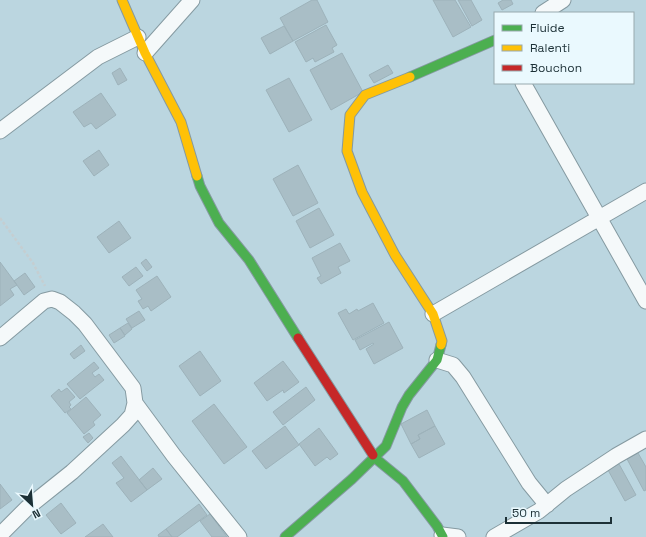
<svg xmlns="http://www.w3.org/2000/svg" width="646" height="537" font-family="'Space Grotesk',sans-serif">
	<rect width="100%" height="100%" fill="#bbd6e0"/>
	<!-- building -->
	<path fill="#a9bec6" stroke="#9db2ba" d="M312,0H317L328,22L293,41L280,18Z
		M433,0H455L471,27L453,37Z
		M458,0H471L482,20L472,26Z
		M503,0H511L513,4L502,10L498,3Z
		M326,25L337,45L332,48L334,52L315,62L313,58L306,62L295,42Z
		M284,26L293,41L270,54L261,38Z
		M342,53L363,92L331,110L310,70Z
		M388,65L393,73L374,83L369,75Z
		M120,68L127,80L118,85L112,73Z
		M289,78L312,120L289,132L266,90Z
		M101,93L116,115L96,129L91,123L84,127L73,112Z
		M99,150L109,165L94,176L83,161Z
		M298,165L318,203L293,216L273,179Z
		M319,208L334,235L310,248L296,221Z
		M119,221L131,238L109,253L97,237Z
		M340,243L350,261L338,267L341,273L321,284L317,278L321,276L312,258Z
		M146,259L152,267L147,271L141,263Z
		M0,262L17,285L10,289L14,295L0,306Z
		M136,267L143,276L129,286L122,277Z
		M25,273L35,287L24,295L14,281Z
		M157,276L171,297L151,311L148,306L143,309L138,301L142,299L136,290Z
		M373,303L384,323L353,340L338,313L346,309L349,314L357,309L358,311Z
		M139,311L145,320L132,328L126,319Z
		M389,322L403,348L374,364L366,349L374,344L373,343L360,350L355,340Z
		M128,323L132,329L125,335L120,328Z
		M120,328L125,336L114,343L109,335Z
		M81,345L85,351L74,359L70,354Z
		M200,351L221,381L200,396L179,366Z
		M283,361L299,382L284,393L283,390L267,401L254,383Z
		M94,362L99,368L92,373L95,377L99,374L104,380L80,399L67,384Z
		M306,387L315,400L283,425L273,412Z
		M67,388L75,397L69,402L71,405L69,407L71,409L65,413L51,396L59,389L61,392Z
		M86,397L101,415L93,422L95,425L84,434L67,413Z
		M214,404L247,447L224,464L192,421Z
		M427,410L435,426L418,435L420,439L411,444L401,424Z
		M285,426L299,445L266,469L252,451Z
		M435,426L445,444L419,458L411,444L420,439L418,435Z
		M319,428L338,454L330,460L327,457L315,466L299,444Z
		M89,433L93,438L88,443L83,437Z
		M638,453L646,467V490L644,491L627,459Z
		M121,456L147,490L131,502L116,483L124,478L112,463Z
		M619,464L636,495L625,501L608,470Z
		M153,468L162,479L147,490L139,480Z
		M0,484L12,500L0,509Z
		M61,503L76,523L61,534L46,515Z
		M199,504L207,515L177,537H172L166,529Z
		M210,514L227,537H212L200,521Z
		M103,524L113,537H85Z
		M166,529L172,537H159L158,535Z"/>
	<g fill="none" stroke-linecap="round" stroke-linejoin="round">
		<defs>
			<path id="street" d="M543,13L563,0
				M145,53L192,0
				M523,83L646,301
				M0,131L98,57L138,37
				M433,314L646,191
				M0,338L44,301L52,299L60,302L74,313L85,324L133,388L135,403L132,415L123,425L72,472L27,508L0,535
				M437,360L453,365L463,377L529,483L547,505
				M135,403L174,456L239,537
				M442,535L458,537
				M494,537L539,511L566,489L616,456L646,439"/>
			<path id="fast" d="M410,77L495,40
				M197,176L200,186L219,223L249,260L298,338
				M373,455L375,458L403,481L437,526L443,537
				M285,537L352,479L386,446L402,407L409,395L437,360L441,345"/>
			<path id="slow" d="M122,0L145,53L181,122L197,176
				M410,77L365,95L350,115L347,151L362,192L395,255L433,314L442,341L441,345"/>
			<path id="jam" d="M298,338L373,455"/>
		</defs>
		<!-- street casing -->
		<use href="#street" stroke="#859aa1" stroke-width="17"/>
		<!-- fast casing -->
		<use href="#fast" stroke="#859aa1" stroke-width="11"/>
		<!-- slow casing -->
		<use href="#slow" stroke="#859aa1" stroke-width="11"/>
		<!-- jam casing -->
		<use href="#jam" stroke="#859aa1" stroke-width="11"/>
		<!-- path -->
		<path stroke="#c5ced1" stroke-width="2.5" stroke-dasharray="3 2" stroke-linecap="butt" d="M0,218L33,263L45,286"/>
		<!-- street -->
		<use href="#street" stroke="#f5f9fa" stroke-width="15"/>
		<!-- fast -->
		<use href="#fast" stroke="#4caf50" stroke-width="9"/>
		<!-- slow -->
		<use href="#slow" stroke="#ffc107" stroke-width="9"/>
		<!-- jam -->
		<use href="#jam" stroke="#c62828" stroke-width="9"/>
	</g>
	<!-- legend -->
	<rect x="494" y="12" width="140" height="72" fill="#eaf9fe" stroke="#98a9ae"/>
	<rect x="502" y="25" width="20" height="6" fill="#4caf50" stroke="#98a9ae"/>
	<text x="530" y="32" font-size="12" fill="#1c3036">Fluide</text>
	<rect x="502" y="45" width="20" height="6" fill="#ffc107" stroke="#98a9ae"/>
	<text x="530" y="52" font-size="12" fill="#1c3036">Ralenti</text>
	<rect x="502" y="65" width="20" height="6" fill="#c62828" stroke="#98a9ae"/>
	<text x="530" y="72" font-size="12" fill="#1c3036">Bouchon</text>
	<!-- north arrow -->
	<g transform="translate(32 505) rotate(154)" stroke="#eaf9fe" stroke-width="3" paint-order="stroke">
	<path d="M0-3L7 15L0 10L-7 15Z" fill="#1c3036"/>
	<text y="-6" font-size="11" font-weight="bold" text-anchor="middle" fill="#1c3036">N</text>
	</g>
	<!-- scale -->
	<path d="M506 517v6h105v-6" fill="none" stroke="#1c3036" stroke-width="2"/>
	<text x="512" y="517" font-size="12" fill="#1c3036" stroke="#eaf9fe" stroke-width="3" paint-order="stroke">50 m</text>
</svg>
